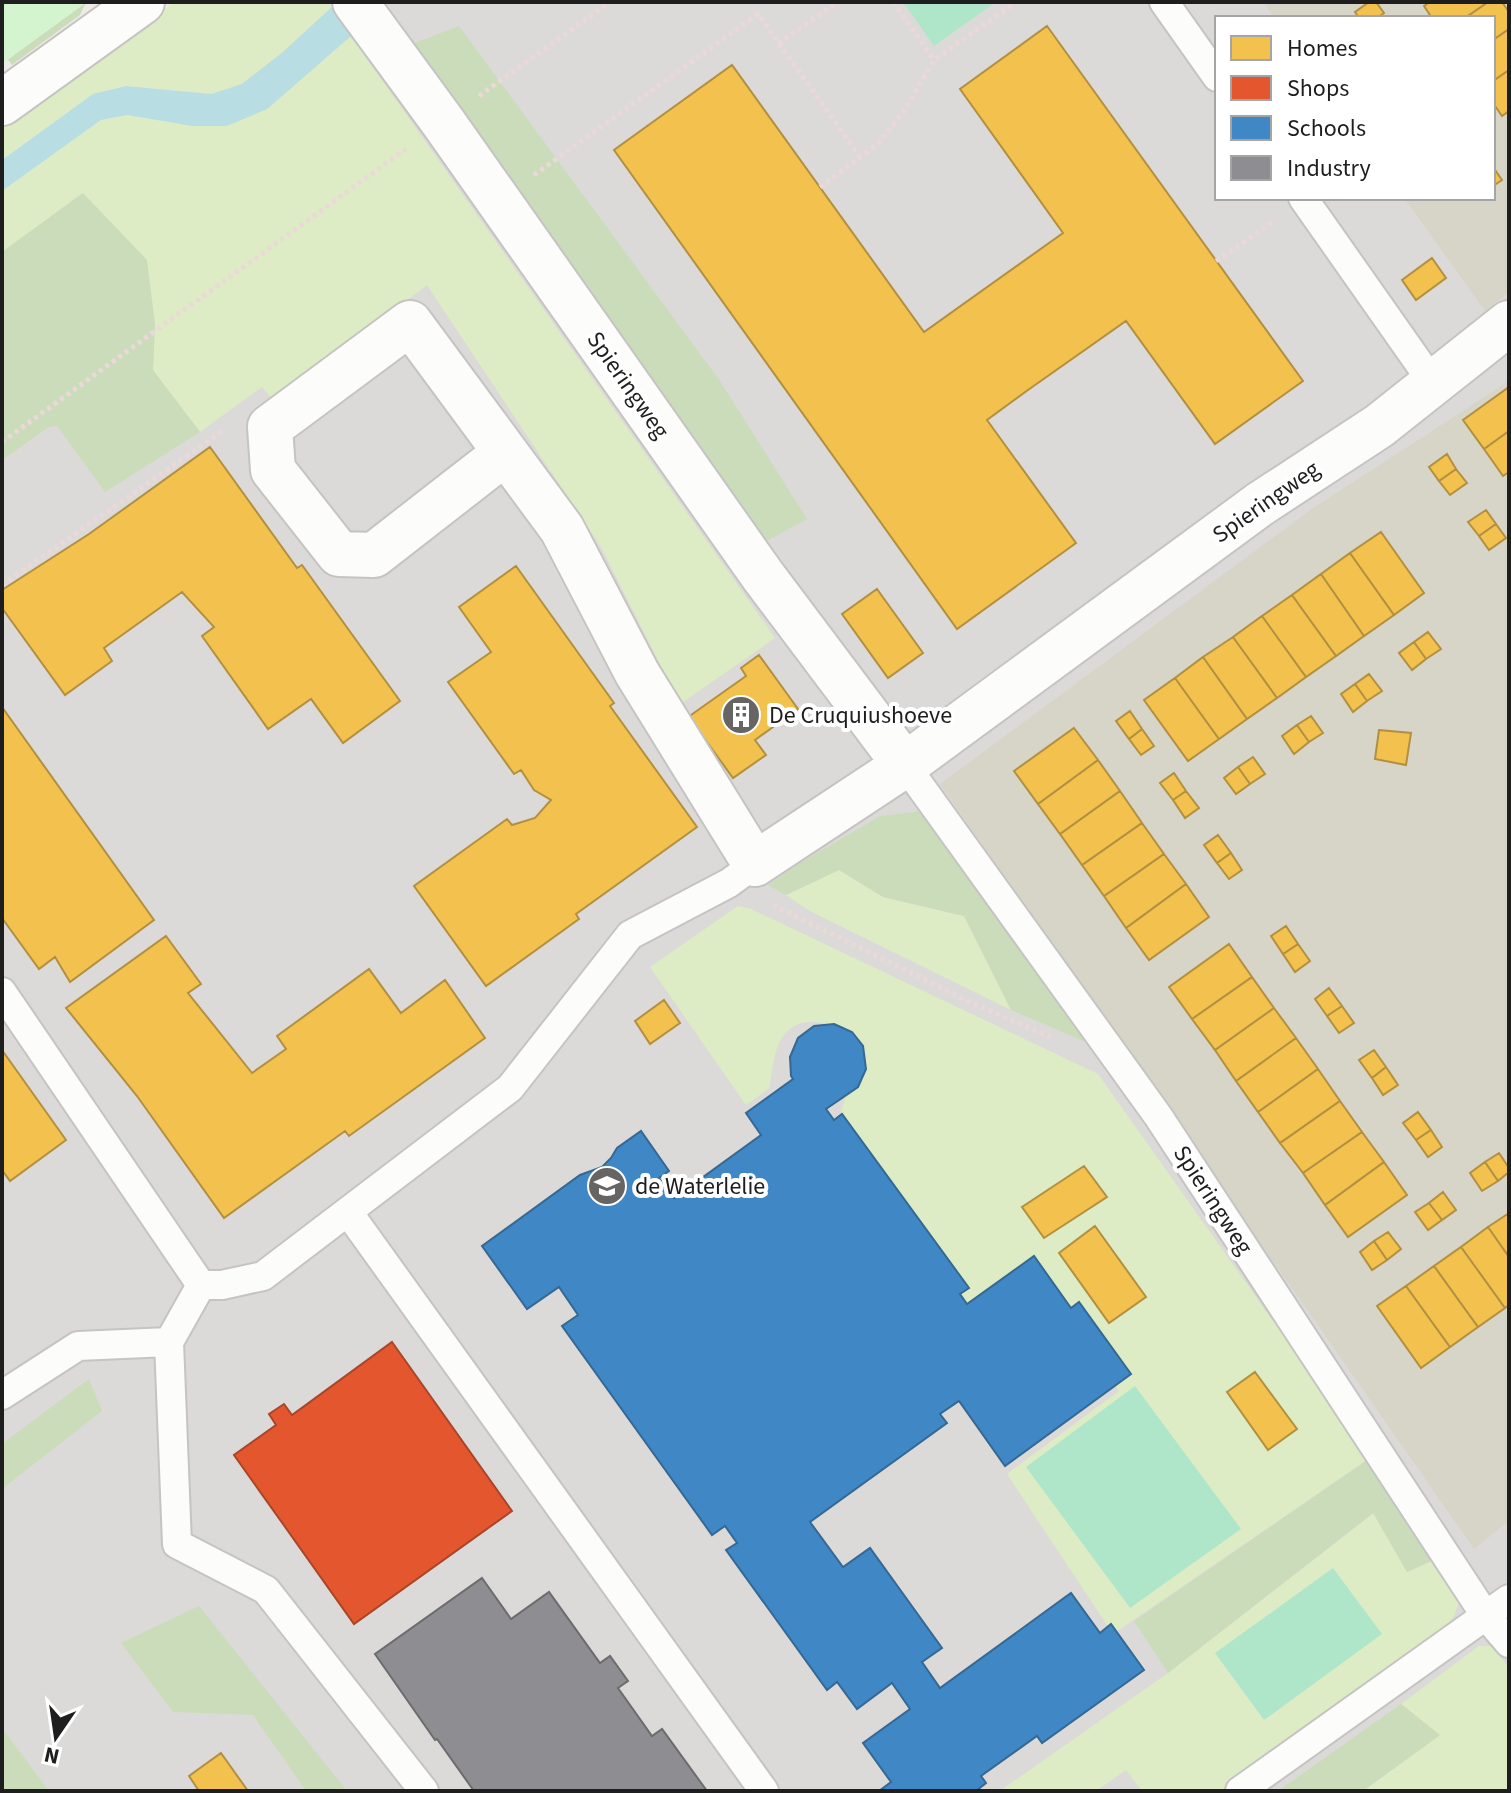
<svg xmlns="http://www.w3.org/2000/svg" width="1511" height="1793" font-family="'Source Sans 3',sans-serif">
	<rect width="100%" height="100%" fill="#edeae7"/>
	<!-- residential -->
	<path fill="#dcdad8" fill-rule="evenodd" d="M340,2H1509V1791H2V240ZM1217,18H1493V198H1217Z"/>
	<!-- religious -->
	<path fill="#dbdad8" d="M1096,2H1245L1257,18H1217V168Z
		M1280,198H1388L1431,257L1332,329L1275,251L1304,230Z
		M5,1487L190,1735L157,1769L174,1791H49L2,1728V1489Z"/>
	<!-- construction -->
	<path fill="#d7d5c8" d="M1263,2H1509V292L1485,311L1404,198H1493V18H1274Z
		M1509,381V1521L1474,1549L940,784L1313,508Z"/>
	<!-- grass -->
	<path fill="#ddecc4" d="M174,2H328L332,7L283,52L242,84L212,94L126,86L93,94L2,160V126Z
		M351,36L775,638L680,704L601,547L427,285L274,401L262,387L200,432L153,370L155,324L83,193L2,252V191L101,120L127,114L193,126L267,109Z
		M839,870L883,897L964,916L1011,1010L810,911L786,895Z
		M738,906L751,909L1098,1074L1370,1458L1113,1634L1007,1474L1119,1391L1060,1307L972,1311L839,1121L852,1071L841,1031C820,1018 792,1016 779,1043C773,1056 772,1074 769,1088L746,1105L650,967Z
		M1374,1513L1407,1572L1436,1559L1460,1600L1454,1616L1437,1639L1227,1791H1142L1126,1770L1096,1791H1000L1168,1673Z
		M1479,1646H1492L1509,1668V1791H1363L1439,1736L1401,1704Z"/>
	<!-- forest -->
	<path fill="#cadcba" d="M2,2H86L80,15L12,65L2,51Z
		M459,26L720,381L807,519L765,542L412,44Z
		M83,193L147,260L155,324L153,370L200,432L105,492L57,426L49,427L2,460V252Z
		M923,811L1088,1043L1011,1010L964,916L883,897L839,870L786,895L768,885L800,863L880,816Z
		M89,1379L102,1411L2,1489V1444Z
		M1370,1458L1436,1559L1407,1572L1373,1513L1168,1673L1134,1621Z
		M199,1606L347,1791H306L253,1715L173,1712L121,1643Z
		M1401,1704L1440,1735L1363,1791H1278Z
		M2,1728L49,1791H2Z"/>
	<!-- park -->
	<path fill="#d4f4d0" d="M2,2H87L2,64Z"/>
	<!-- pitch -->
	<path fill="#afe6ca" d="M903,2H996L934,46Z
		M1135,1386L1241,1529L1130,1608L1026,1467Z
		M1333,1568L1382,1634L1264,1720L1215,1653Z"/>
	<!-- water -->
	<path fill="#b8dde2" d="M332,7L351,36L267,109L227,126H193L127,115L101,120L2,191V160L93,94L126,86L212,94L242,84L283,52Z"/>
	<!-- homes -->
	<path fill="#f2c14e" stroke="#b29040" stroke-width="2" d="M1369,2H1376L1384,13L1377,18H1359L1355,12Z
		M1430,2H1488L1465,18H1432L1424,6Z
		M1488,2H1502L1509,12V29L1493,40V18H1465Z
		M1047,26L1303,381L1215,444L1126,321L1028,390L987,420L1076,543L957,629L614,150L732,65L924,332L1063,233L960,89Z
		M1509,29V70L1493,81V40Z
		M1509,70V111L1502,116L1493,103V81Z
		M1493,167L1502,180L1493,186Z
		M1432,258L1446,278L1416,300L1402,280Z
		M1509,387V431L1484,449L1463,420Z
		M1509,431V472L1503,476L1484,449Z
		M210,447L297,568L302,565L400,701L343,743L311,699L268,729L202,636L214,627L182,592L104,648L112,661L65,695L2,608V590L89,534Z
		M1447,454L1456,469L1439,481L1429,467Z
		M1456,469L1467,483L1450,495L1439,481Z
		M1486,510L1496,524L1479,536L1468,522Z
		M1496,524L1506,538L1489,550L1479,536Z
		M1381,532L1424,593L1394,615L1350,553Z
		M1350,553L1394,615L1364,636L1321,574Z
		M516,566L614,703L610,706L697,827L576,914L579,919L486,986L414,886L507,819L512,825L535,818L551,800L534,790L521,770L514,774L448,682L491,652L459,607Z
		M1321,574L1364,636L1336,656L1292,595Z
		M877,589L923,653L888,678L842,614Z
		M1292,595L1336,656L1306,677L1262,616Z
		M1262,616L1306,677L1277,698L1233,637Z
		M1428,632L1441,649L1426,659L1414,642Z
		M1233,637L1277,698L1247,719L1203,657Z
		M1414,642L1426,659L1412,670L1399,653Z
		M759,655L798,709L755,740L766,755L733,778L701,734L696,738L684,720L746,676L741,668Z
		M1203,657L1247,719L1219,739L1175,678Z
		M1369,674L1382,691L1367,701L1355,684Z
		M1175,678L1219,739L1188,761L1144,700Z
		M1355,684L1367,701L1353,712L1341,694Z
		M2,707L154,920L70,982L55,957L39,969L2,918Z
		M1130,711L1142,729L1129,739L1116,721Z
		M1311,716L1323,733L1309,742L1297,725Z
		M1297,725L1309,742L1294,754L1282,736Z
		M1074,728L1098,760L1038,804L1014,771Z
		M1142,729L1154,746L1141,755L1129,739Z
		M1379,730L1411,733L1406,765L1375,759Z
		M1253,757L1265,774L1250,784L1238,767Z
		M1098,760L1120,791L1060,834L1038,804Z
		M1238,767L1250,784L1236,794L1224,778Z
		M1174,773L1186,791L1173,800L1160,783Z
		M1120,791L1142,823L1082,865L1060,834Z
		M1186,791L1199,808L1185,818L1173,800Z
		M1142,823L1164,854L1104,896L1082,865Z
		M1218,835L1231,853L1217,863L1204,845Z
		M1231,853L1242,870L1229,879L1217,863Z
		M1164,854L1186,884L1126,928L1104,896Z
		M1186,884L1209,917L1149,960L1126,928Z
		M1286,926L1298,944L1283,954L1271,936Z
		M166,936L201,984L188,993L252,1073L286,1049L277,1036L369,969L401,1013L445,980L485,1038L349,1136L345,1131L224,1218L137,1096L66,1008Z
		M1229,944L1252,977L1192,1019L1169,987Z
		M1298,944L1310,961L1295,972L1283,954Z
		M1252,977L1274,1008L1215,1050L1192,1019Z
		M1329,988L1342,1006L1327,1016L1315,999Z
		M664,1000L680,1023L650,1044L635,1021Z
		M1342,1006L1354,1023L1339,1033L1327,1016Z
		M1274,1008L1296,1038L1236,1081L1215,1050Z
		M1296,1038L1318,1069L1258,1112L1236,1081Z
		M2,1050L66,1140L10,1181L2,1170Z
		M1374,1050L1386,1067L1372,1078L1359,1060Z
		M1386,1067L1398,1085L1383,1095L1372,1078Z
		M1318,1069L1340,1101L1280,1143L1258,1112Z
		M1340,1101L1362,1132L1303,1173L1280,1143Z
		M1418,1112L1431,1130L1416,1140L1403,1123Z
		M1431,1130L1442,1147L1428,1157L1416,1140Z
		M1362,1132L1384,1162L1325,1205L1303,1173Z
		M1499,1153L1509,1168V1172L1498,1181L1485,1162Z
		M1384,1162L1407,1195L1348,1237L1325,1205Z
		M1485,1162L1498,1181L1482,1191L1470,1173Z
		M1084,1166L1107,1197L1044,1238L1022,1207Z
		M1443,1192L1456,1210L1442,1220L1429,1203Z
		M1429,1203L1442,1220L1428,1230L1415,1212Z
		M1509,1213V1257L1488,1227Z
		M1095,1226L1146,1297L1109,1323L1059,1253Z
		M1488,1227L1509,1257V1305L1505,1308L1461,1247Z
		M1388,1232L1401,1249L1387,1260L1374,1241Z
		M1374,1241L1387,1260L1372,1270L1360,1252Z
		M1461,1247L1505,1308L1478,1327L1434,1266Z
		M1434,1266L1478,1327L1450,1347L1406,1286Z
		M1406,1286L1450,1347L1421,1368L1377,1306Z
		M1255,1372L1297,1429L1268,1450L1227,1392Z
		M221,1753L248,1791H199L189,1776Z"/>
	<!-- shops -->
	<path fill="#e4572e" stroke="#a94629" stroke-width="2" d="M392,1342L512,1511L354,1624L234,1455L276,1425L269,1414L284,1404L292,1415Z"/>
	<!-- schools -->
	<path fill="#3f88c5" stroke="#356893" stroke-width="2" d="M834,1024L852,1032L863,1046L866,1069L858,1087L826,1109L834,1120L842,1114L969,1288L960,1294L967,1304L1034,1256L1071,1308L1079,1302L1131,1374L1005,1466L959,1401L940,1414L947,1423L810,1522L843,1567L870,1548L942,1648L922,1662L940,1688L1071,1593L1100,1633L1111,1624L1144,1670L1042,1743L1037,1736L981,1776L986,1783L976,1791H879L891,1782L863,1743L910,1709L892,1683L857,1709L837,1682L827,1690L726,1550L737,1543L725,1526L712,1535L562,1326L578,1315L559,1287L527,1309L482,1246L580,1175L602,1167L611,1158L617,1148L641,1131L669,1171L659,1178L674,1198L761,1135L746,1113L793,1079L791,1076L790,1057L798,1038L814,1026Z"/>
	<!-- industry -->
	<path fill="#8d8d92" stroke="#6c6c6f" stroke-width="2" d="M482,1578L511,1619L549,1592L600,1663L610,1656L628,1681L618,1688L652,1736L662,1729L707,1791H474L437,1739L435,1740L375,1654Z"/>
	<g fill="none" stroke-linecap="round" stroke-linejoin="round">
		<defs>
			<path id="service" d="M1164,2L1217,77
				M1303,198L1433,383
				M905,765L1158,1116L1485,1615L1509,1643
				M2,992L201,1285
				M348,1212L764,1791
				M169,1342L177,1544L266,1590L424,1791
				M2,1395L78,1346L169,1342L201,1285H222L263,1276L510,1088L630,935L729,883L755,864
				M1240,1791L1509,1599"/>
			<path id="minor" d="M355,2L443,122L763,576L905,765
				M505,453L374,555L339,554L273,470L270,427L410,323L562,529L637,673L755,864L905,765L1260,504L1379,426L1509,323"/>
			<path id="tertiary" d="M2,103L142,2"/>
		</defs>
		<!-- service casing -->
		<use href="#service" stroke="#c5c4c3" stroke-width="32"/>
		<!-- minor casing -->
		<use href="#minor" stroke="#c5c4c3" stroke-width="48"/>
		<!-- tertiary casing -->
		<use href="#tertiary" stroke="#c5c4c3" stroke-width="48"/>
		<!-- path -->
		<path stroke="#ebd8d8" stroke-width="5" stroke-dasharray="4 4" stroke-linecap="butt" d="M893,2L934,60
			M778,43L838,2
			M479,96L610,2
			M534,175L758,14L860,157
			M820,187L879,143L904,111L934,60L1016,2
			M1216,261L1274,221
			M2,442L406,149
			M2,585L224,430
			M773,905L976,1005L1053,1038"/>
		<!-- service -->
		<use href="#service" stroke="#fcfcfb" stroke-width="28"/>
		<!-- minor -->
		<use href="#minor" stroke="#fcfcfb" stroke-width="44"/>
		<!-- tertiary -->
		<use href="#tertiary" stroke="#fcfcfb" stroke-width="44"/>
	</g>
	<!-- icons -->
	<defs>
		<symbol id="building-disc" viewBox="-11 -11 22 22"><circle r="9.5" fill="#666564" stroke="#fff"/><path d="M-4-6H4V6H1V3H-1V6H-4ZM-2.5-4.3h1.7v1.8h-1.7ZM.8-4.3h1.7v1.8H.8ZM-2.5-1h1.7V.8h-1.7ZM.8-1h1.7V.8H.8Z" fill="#fff"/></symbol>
		<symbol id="school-disc" viewBox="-11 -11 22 22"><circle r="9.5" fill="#666564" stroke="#fff"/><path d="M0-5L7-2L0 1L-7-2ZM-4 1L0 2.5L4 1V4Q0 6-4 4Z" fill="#fff"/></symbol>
	</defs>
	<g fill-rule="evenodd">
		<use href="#building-disc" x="719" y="693" width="44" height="44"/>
		<use href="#school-disc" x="585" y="1164" width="44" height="44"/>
	</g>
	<g text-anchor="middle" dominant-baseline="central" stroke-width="8" stroke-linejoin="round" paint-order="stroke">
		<!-- street labels -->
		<g font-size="24" fill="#1e1e1e" stroke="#fff">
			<text transform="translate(628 385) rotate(55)">Spieringweg</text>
			<text transform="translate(1266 502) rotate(-35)">Spieringweg</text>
			<text transform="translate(1213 1200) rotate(57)">Spieringweg</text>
		</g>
		<!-- poi labels -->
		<g font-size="24" fill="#1e1e1e" stroke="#fff" text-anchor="start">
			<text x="769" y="715">De Cruquiushoeve</text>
			<text x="635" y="1186">de Waterlelie</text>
		</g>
	</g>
	<!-- border -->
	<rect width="1511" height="1793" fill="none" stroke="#1e1e1e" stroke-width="8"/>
	<!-- legend -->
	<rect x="1215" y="16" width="280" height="184" fill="#ffffff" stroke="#a5a5a5" stroke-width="2"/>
	<rect x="1231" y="36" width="40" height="24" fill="#f2c14e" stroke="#a5a5a5" stroke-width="2"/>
	<text x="1287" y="56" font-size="24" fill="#1e1e1e">Homes</text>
	<rect x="1231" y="76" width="40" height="24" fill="#e4572e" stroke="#a5a5a5" stroke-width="2"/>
	<text x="1287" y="96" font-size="24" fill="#1e1e1e">Shops</text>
	<rect x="1231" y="116" width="40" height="24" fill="#3f88c5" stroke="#a5a5a5" stroke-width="2"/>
	<text x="1287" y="136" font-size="24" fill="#1e1e1e">Schools</text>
	<rect x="1231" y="156" width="40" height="24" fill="#8d8d92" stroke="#a5a5a5" stroke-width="2"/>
	<text x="1287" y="176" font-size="24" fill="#1e1e1e">Industry</text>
	<!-- north arrow -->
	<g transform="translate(56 1737) rotate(193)" stroke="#ffffff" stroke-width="6" paint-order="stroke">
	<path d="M0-6L14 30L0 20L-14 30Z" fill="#1e1e1e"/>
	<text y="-12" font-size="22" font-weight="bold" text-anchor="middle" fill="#1e1e1e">N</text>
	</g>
</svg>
